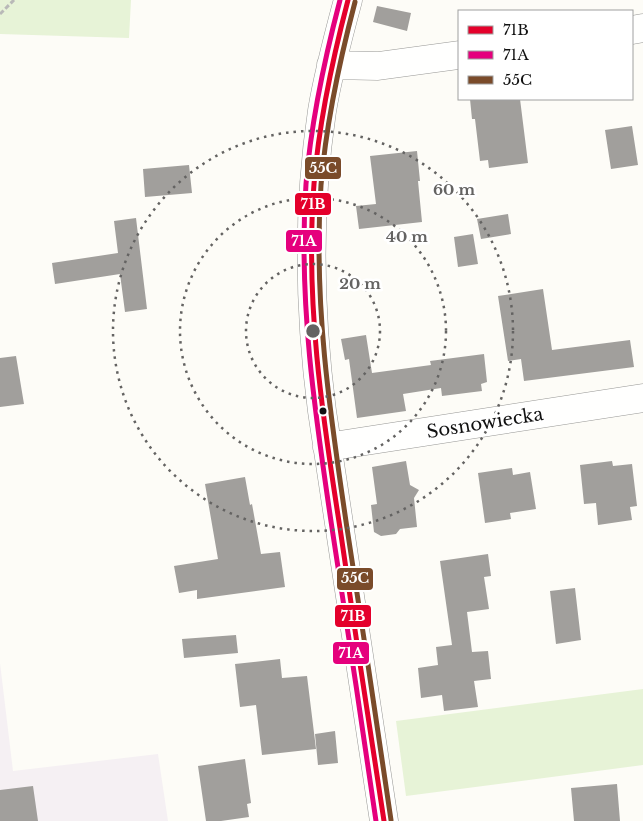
<svg xmlns="http://www.w3.org/2000/svg" width="643" height="821" font-family="'Libre Baskerville',serif">
	<rect width="100%" height="100%" fill="#fdfcf7"/>
	<!-- industrial -->
	<path fill="#f5f0f3" d="M0,663L13,771L158,754L168,821H0Z"/>
	<!-- green -->
	<path fill="#e7f3d7" d="M0,0H131L129,38L0,34Z
		M643,689V765L406,796L396,721Z"/>
	<!-- building -->
	<path fill="#a19f9c" d="M377,6L411,13L407,31L373,22Z
		M470,99H520L528,163L489,168L488,160L480,161L475,119H472Z
		M632,126L638,165L611,169L605,130Z
		M417,151L420,181H418L422,222L359,229L356,206L376,204L370,156Z
		M189,165L192,193L145,197L143,169Z
		M508,214L511,234L481,239L477,219Z
		M136,218L147,309L125,312L120,274L55,284L52,263L118,253L114,221Z
		M473,234L478,264L458,267L454,237Z
		M543,289L552,350L630,340L634,367L524,381L521,359L508,361L498,296Z
		M366,335L372,373L431,365L430,361L484,354L487,382L481,384L482,391L442,396L441,388L403,394L406,411L357,418L349,359L345,360L341,339Z
		M16,356L24,404L0,407V358Z
		M406,461L410,485L419,490L414,498L417,527L400,529L396,534L381,536L374,532L371,505L377,504L372,467Z
		M612,461L613,466L632,464L637,506L630,507L632,520L598,525L596,503L584,504L580,465Z
		M512,468L513,475L530,472L536,509L510,513L511,519L485,523L478,473Z
		M245,477L250,505L252,504L261,554L280,552L285,587L197,599V590L179,593L174,566L218,559L205,484Z
		M488,554L491,576L484,577L489,609L467,612L472,652L488,651L491,679L474,681L478,707L444,711L442,695L421,698L418,668L438,665L436,647L452,645L440,561Z
		M575,588L581,640L556,644L550,591Z
		M236,635L238,653L184,658L182,639Z
		M280,659L282,678L307,676L316,749L262,755L256,705L240,707L235,664Z
		M335,731L338,763L318,765L315,734Z
		M245,759L251,803L247,804L249,817L221,821H206L198,766Z
		M617,784L620,821H574L571,788Z
		M33,786L38,821H0V790Z"/>
	<g fill="none" stroke-linecap="round" stroke-linejoin="round">
		<defs>
			<path id="minor" d="M348,0C338,37 328,74 322,111C307,211 309,311 322,411L384,821
				M632,30L643,28
				M331,65L378,66L459,55
				M327,447L643,398"/>
		</defs>
		<!-- minor casing -->
		<use href="#minor" stroke="#979795" stroke-width="29"/>
		<!-- path -->
		<path stroke="#b9b9b8" stroke-width="3" stroke-dasharray="5 2.5" stroke-linecap="butt" d="M0,14L14,0"/>
		<!-- minor -->
		<use href="#minor" stroke="#fffffe" stroke-width="28"/>
		<defs>
			<path id="bus-1" d="M348,0C332,61 319,121 314,184C305,300 322,414 340,528C354,626 369,723 384,821"/>
			<path id="bus-2" d="M340,0C324,61 311,121 306,184C298,300 315,414 332,528C347,626 362,723 376,821"/>
			<path id="bus-3" d="M355,2C339,63 326,123 321,185C313,301 330,414 347,528C362,625 377,723 391,820"/>
		</defs>
		<!-- bus-1 casing -->
		<use href="#bus-1" stroke="#fff" stroke-width="9"/>
		<!-- bus-2 casing -->
		<use href="#bus-2" stroke="#fff" stroke-width="9"/>
		<!-- bus-3 casing -->
		<use href="#bus-3" stroke="#fff" stroke-width="9"/>
		<!-- bus-1 -->
		<use href="#bus-1" stroke="#e4002b" stroke-width="5"/>
		<!-- bus-2 -->
		<use href="#bus-2" stroke="#e5007d" stroke-width="5"/>
		<!-- bus-3 -->
		<use href="#bus-3" stroke="#7a4b2a" stroke-width="5"/>
	</g>
	<!-- distance rings -->
	<g fill="none" stroke="#646362" stroke-width="2.5" stroke-dasharray="2.5 5">
		<circle cx="313" cy="331" r="67"/>
		<circle cx="313" cy="331" r="133"/>
		<circle cx="313" cy="331" r="200"/>
	</g>
	<!-- markers -->
	<circle fill="#111" stroke="#fff" stroke-width="2" cx="323" cy="411" r="4.5"/>
	<g text-anchor="middle" dominant-baseline="central" stroke-width="5" stroke-linejoin="round" paint-order="stroke">
		<!-- street labels -->
		<g font-size="18" fill="#111" stroke="#fff">
			<text transform="translate(485 423) rotate(-9)">Sosnowiecka</text>
		</g>
	</g>
	<circle cx="313" cy="331" r="8" fill="#646362" stroke="#fff" stroke-width="2.5"/>
	<g font-size="15" text-anchor="middle" font-weight="bold" fill="#646362" stroke="#fff" stroke-width="5" stroke-linejoin="round" paint-order="stroke">
		<text x="454" y="195">60 m</text>
		<text x="407" y="242">40 m</text>
		<text x="360" y="289">20 m</text>
	</g>
	<g stroke="#fff" stroke-width="2">
		<rect x="304" y="156" width="38" height="24" rx="5" fill="#7a4b2a"/>
		<rect x="294" y="192" width="38" height="24" rx="5" fill="#e4002b"/>
		<rect x="285" y="229" width="38" height="24" rx="5" fill="#e5007d"/>
		<rect x="336" y="567" width="38" height="24" rx="5" fill="#7a4b2a"/>
		<rect x="334" y="604" width="38" height="24" rx="5" fill="#e4002b"/>
		<rect x="332" y="641" width="38" height="24" rx="5" fill="#e5007d"/>
	</g>
	<g font-size="14" text-anchor="middle" font-weight="bold" fill="#fff">
		<text x="323" y="173">55C</text>
		<text x="313" y="209">71B</text>
		<text x="304" y="246">71A</text>
		<text x="355" y="583">55C</text>
		<text x="353" y="621">71B</text>
		<text x="351" y="658">71A</text>
	</g>
	<!-- legend -->
	<rect x="458" y="10" width="175" height="90" fill="#ffffff" stroke="#a0a0a0"/>
	<rect x="468" y="26" width="25" height="8" fill="#e4002b" stroke="#a0a0a0"/>
	<text x="503" y="35" font-size="15" fill="#111111">71B</text>
	<rect x="468" y="51" width="25" height="8" fill="#e5007d" stroke="#a0a0a0"/>
	<text x="503" y="60" font-size="15" fill="#111111">71A</text>
	<rect x="468" y="76" width="25" height="8" fill="#7a4b2a" stroke="#a0a0a0"/>
	<text x="503" y="85" font-size="15" fill="#111111">55C</text>
</svg>
